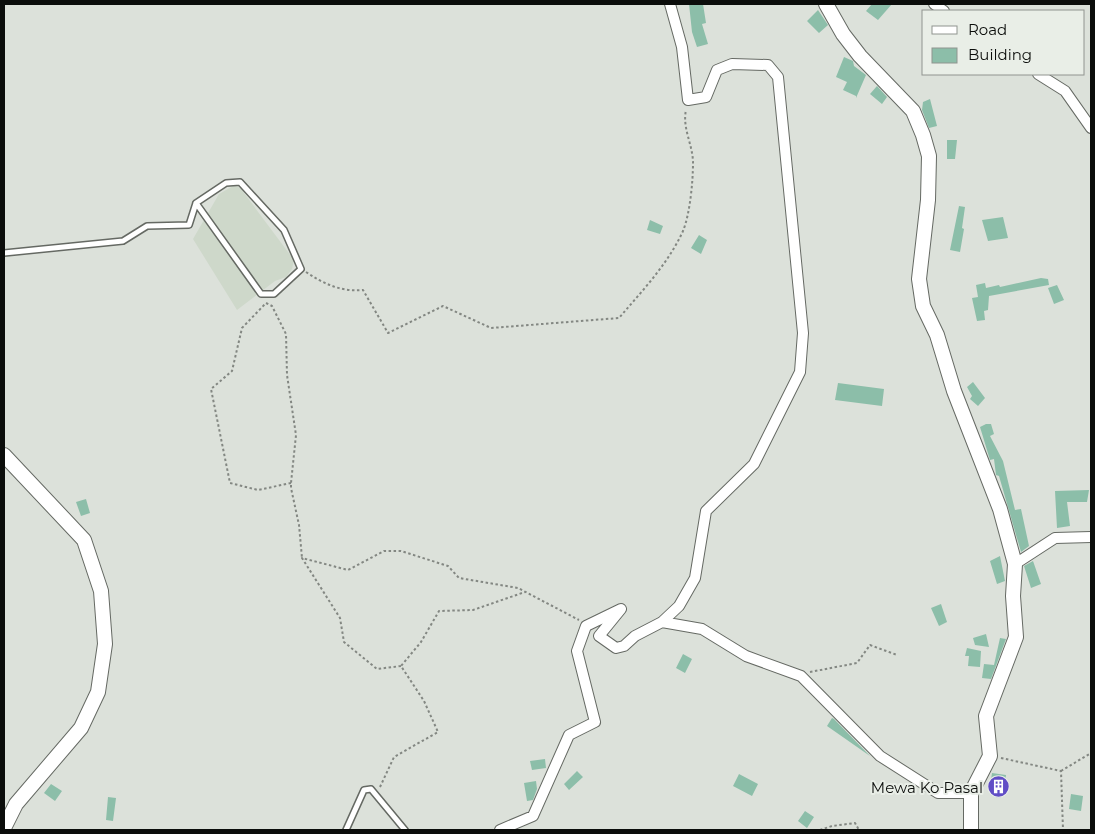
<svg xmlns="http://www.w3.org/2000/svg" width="1095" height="834" font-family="Montserrat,sans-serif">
	<rect width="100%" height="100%" fill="#dce1da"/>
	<!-- built -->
	<path fill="#ced8ca" d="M235,185L241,189L294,260L292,269L286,277L275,281L237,310L193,239L219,194Z"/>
	<!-- building -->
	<path fill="#8cbea9" d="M689,4H703L706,23L702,24L708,44L697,47L692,32Z
		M872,4H892L878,20L866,11Z
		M818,10L828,25L819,33L807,21Z
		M844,57L853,61L854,66L866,75L856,98V96L843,90L847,82L836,77Z
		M877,86L887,97L882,104L870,94Z
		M930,99L937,126L929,128L922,110L923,102Z
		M947,140H957L955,159H947Z
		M959,206L965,207L962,228L964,229L960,252L950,250Z
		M1003,217L1008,238L988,241L982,220Z
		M650,220L663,226L660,234L647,230Z
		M699,235L707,240L701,254L691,248Z
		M1041,278L1048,279L1049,285L989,296L988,310L984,311L985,320L977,321L972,298L978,297L976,285L985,283L986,288L999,285L1000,287Z
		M1057,285L1064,300L1054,304L1048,288Z
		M973,382L985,398L978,406L970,399L972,396L967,387Z
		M838,383L884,389L882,406L835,400Z
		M986,424H991L994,434L990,436L1003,461L1015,510L1021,509L1029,546L1021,552L999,476L996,475L994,459L990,460L980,427Z
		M1089,490L1087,502H1067L1070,526L1057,528L1055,491Z
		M86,499L90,513L81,516L76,502Z
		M1000,556L1005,581L997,584L990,561Z
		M1033,561L1041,584L1031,588L1024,566Z
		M941,604L947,622L939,626L931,608Z
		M986,634L989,647L975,645L973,638Z
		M1000,638L1006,639L991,679L982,678L984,664L994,665Z
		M967,648L981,651L980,667L968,666L969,656H965Z
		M683,654L692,659L685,673L676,668Z
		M832,718L834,719L870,756L827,726Z
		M545,759L546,768L532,770L530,761Z
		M577,771L583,777L569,790L564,784Z
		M992,773L1006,775L1005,782H1009L1008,792L1003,791L1002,795L989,793Z
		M739,774L758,784L752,796L733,786Z
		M536,781L537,789L533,800L527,801L524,783Z
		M51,784L62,791L55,801L44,793Z
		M1071,794L1083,796L1081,811L1069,809Z
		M108,797L116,798L113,821L106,820Z
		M805,811L814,817L807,828L798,821Z"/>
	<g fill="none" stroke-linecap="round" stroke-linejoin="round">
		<defs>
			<path id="service" d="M4,253L123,241L147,226L189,225L196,203L226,183L240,182L284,230L301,269L274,294H261L196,203
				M346,830L364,790L371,789L405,830"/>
			<path id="minor" d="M934,4L944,11
				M1038,74L1065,91L1091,128
				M1015,564L1055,538L1091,537
				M662,622L702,629L746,656L801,676L880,756L938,793H971
				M500,830L533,816L569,735L595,722L577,651L586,626L621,609L599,636L616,648L624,646L635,636L662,622L679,606L695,578L706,511L754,464L800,372L803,333L778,77L768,65L732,64L717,70L706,97L688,100L682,47L670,4"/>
			<path id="secondary" d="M826,4L843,34L860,56L913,111L923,135L929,156L928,200L919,279L923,306L937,335L954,391L1000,509L1015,564L1013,596L1016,637L986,716L990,756L971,793V830
				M4,455L84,540L101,591L105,644L98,692L81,728L16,804L4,828"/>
		</defs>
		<!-- service casing -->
		<use href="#service" stroke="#656963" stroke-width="8"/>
		<!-- minor casing -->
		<use href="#minor" stroke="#656963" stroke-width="12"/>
		<!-- secondary casing -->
		<use href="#secondary" stroke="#656963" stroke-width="16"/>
		<!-- path -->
		<path stroke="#838782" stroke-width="2" stroke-dasharray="2.5 2.5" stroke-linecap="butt" d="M306,272C324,284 341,292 363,290L388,333L443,306L491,328L619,318C642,291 668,264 683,231C690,214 693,181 693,163C693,145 682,128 686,110
			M291,483L258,490L230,483L211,389L232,371L242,328L266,303L272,306L286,334L287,375L296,435L291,483V488L299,525L302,558
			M401,666L377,669L344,642L340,618L302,558L348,570L384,551H401L448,566L459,578L518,588L579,620
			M810,672L857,663L870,645L897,655
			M1001,758L1061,771L1063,830
			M1061,771L1091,753
			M380,787L394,757L438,732L424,701L401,666L421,642L439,611L473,610L525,592
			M820,830L832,826L855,823L859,830"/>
		<!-- service -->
		<use href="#service" stroke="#fff" stroke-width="5"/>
		<!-- minor -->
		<use href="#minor" stroke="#fff" stroke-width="10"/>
		<!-- secondary -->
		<use href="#secondary" stroke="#fff" stroke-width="14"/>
	</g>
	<!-- icons -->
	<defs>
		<symbol id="building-disc" viewBox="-11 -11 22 22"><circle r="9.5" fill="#614dc6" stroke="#e9eee7"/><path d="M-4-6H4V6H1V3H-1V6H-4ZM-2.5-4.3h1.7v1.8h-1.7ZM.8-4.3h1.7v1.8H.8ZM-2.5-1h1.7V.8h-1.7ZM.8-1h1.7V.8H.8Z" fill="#fff"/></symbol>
	</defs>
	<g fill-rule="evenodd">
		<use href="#building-disc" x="986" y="774" width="25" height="25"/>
	</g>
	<g text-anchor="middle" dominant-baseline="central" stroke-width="4" stroke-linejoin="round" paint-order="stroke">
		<!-- poi labels -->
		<g font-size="15" fill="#0b0d0b" stroke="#e9eee7" text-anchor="end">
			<text x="983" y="787">Mewa Ko Pasal</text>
		</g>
	</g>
	<!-- border -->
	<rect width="1095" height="834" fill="none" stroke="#0b0d0b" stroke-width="10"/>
	<!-- legend -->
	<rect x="922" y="10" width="162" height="65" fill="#e9eee7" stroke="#90948f"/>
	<rect x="932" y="26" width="25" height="8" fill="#ffffff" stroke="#90948f"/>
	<text x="968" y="35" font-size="15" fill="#0b0d0b">Road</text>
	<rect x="932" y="48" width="25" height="15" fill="#8cbea9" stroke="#90948f"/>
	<text x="968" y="60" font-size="15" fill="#0b0d0b">Building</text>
</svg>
